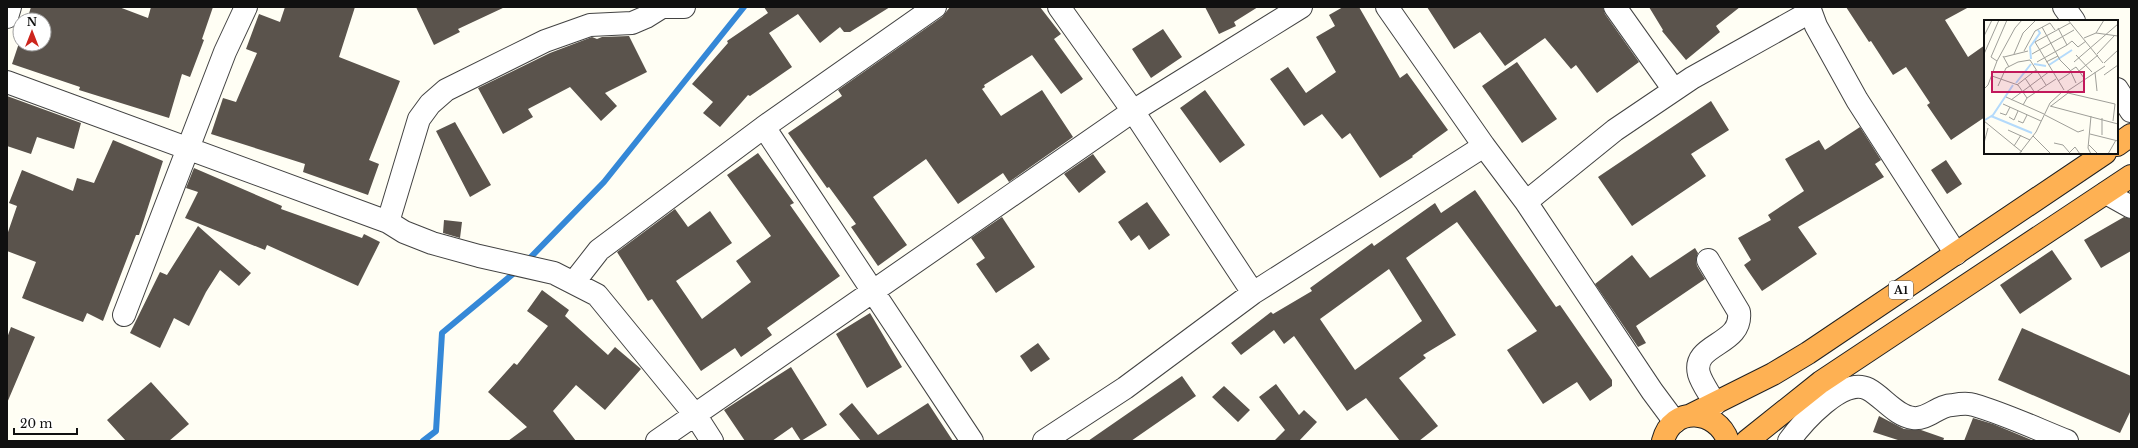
<svg xmlns="http://www.w3.org/2000/svg" width="2138" height="448" font-family="'Libre Baskerville',serif">
	<rect width="100%" height="100%" fill="#fffef4"/>
	<g fill="none" stroke-linecap="round" stroke-linejoin="round">
		<!-- stream -->
		<path stroke="#3588d7" stroke-width="6" d="M527,261L604,182L744,7
			M423,441L436,431L442,333L519,269"/>
	</g>
	<!-- building -->
	<path fill="#5a534c" fill-rule="evenodd" d="M31,7H119L148,18L151,7H213L202,39L204,40L190,77L182,74L169,118L79,90L80,87L12,64L20,40V44H44V20H27Z
		M285,7H355L339,57L400,81L369,160L379,164L368,195L303,172L305,164L211,134L223,98L236,102L257,53L246,49L259,14L280,22Z
		M416,7H505L458,29L460,32L434,45Z
		M764,7H890L850,32H844L840,27L820,43L798,14L769,33L792,67L750,96L748,95L720,127L703,113L713,102L692,84L728,43L727,41L768,13Z
		M950,7H1040L1061,34L1054,39L1083,79L1061,94L1032,55L984,85L985,87L982,89L1001,116L1042,90L1073,137L1009,182L1003,173L958,204L926,159L873,197L907,245L878,266L851,227L856,224L829,187L827,188L788,133L842,96L838,90L942,17Z
		M1205,7H1258L1234,22L1236,26L1219,34Z
		M1343,7H1359L1400,78L1407,73L1448,130L1412,156L1413,157L1380,178L1350,133L1342,139L1322,114L1304,126L1270,79L1288,67L1306,93L1336,72L1316,37L1335,26L1329,15Z
		M1427,7H1603L1605,14L1639,62L1597,93L1576,65L1571,69L1545,38L1505,66L1480,32L1454,49Z
		M1649,7H1740L1716,26L1720,32L1686,60L1662,31L1663,30Z
		M1846,7H1969L1945,20L1968,57L1985,45V117L1951,140L1927,105L1930,103L1906,67L1893,75L1871,41L1869,42Z
		M1163,29L1182,57L1151,78L1132,49Z
		M629,36L647,72L605,93L617,106L601,121L570,87L528,109L533,117L503,134L478,88L550,53L592,37L597,39L602,37Z
		M1517,62L1557,119L1522,143L1482,86Z
		M1205,90L1245,145L1220,163L1180,108Z
		M7,96L81,123L74,149L37,137L31,154L7,146Z
		M1711,101L1729,130L1691,154L1706,176L1632,226L1598,177Z
		M455,122L491,185L470,197L436,131Z
		M1860,127L1881,160L1875,164L1884,177L1798,227L1817,254L1762,291L1744,265L1751,260L1738,238L1771,220L1768,215L1804,191L1785,159L1819,140L1825,150Z
		M113,140L163,161L139,235H136L103,321L87,313L83,322L22,298L36,262L7,251V235L17,206L9,203L22,170L73,191L77,178L94,183Z
		M758,153L794,203L790,205L840,276L767,328L772,335L741,357L735,348L701,371L652,299L648,301L617,252L675,209L688,227L710,211L732,243L676,281L702,319L751,282L736,261L771,236L727,175Z
		M1093,154L1106,172L1079,193L1064,174Z
		M1946,160L1962,184L1947,194L1931,170Z
		M194,168L282,206L281,209L362,238L364,234L380,242L358,286L267,245L265,250L185,218L198,192L186,188Z
		M1475,190L1556,307L1560,305L1612,380V386L1590,401L1577,382L1543,404L1507,350L1537,331L1457,222L1406,258L1456,335L1423,355L1426,358L1399,378L1438,426L1419,441H1400L1366,398L1347,411L1294,336L1284,344L1274,330L1241,355L1231,343L1271,312L1273,314L1312,291L1310,288L1372,243L1374,246L1435,203L1441,213ZM1389,269L1422,321L1355,370L1320,319Z
		M1147,202L1170,235L1149,250L1139,235L1131,241L1118,222Z
		M1002,217L1035,267L996,293L976,264L985,258L971,238Z
		M2124,217L2131,219V251L2101,268L2084,240Z
		M444,220L462,222L460,238L443,233Z
		M198,226L251,273L239,286L220,270L206,292L189,326L174,318L160,348L130,333L160,272L167,275Z
		M1695,248L1698,253L1696,260L1697,266L1705,279L1636,326L1646,343L1638,347L1595,284L1632,255L1650,278Z
		M2052,250L2072,279L2020,314L2000,285Z
		M542,290L569,310L565,316L608,355L615,347L641,369L605,410L576,385L553,411L576,441H508L527,427L488,392L514,363L517,365L548,326L527,311Z
		M870,313L902,367L867,388L836,334Z
		M11,327L35,337L7,403V338Z
		M2022,328L2131,376V410L2120,433L1998,380Z
		M1038,343L1050,359L1031,372L1020,356Z
		M791,367L827,425L801,441L792,427L772,441H745L724,410Z
		M1182,376L1196,396L1131,441H1088Z
		M151,382L189,424L169,441H126L107,420Z
		M1276,384L1299,415L1304,410L1317,422L1299,441H1274L1285,430L1259,397Z
		M1224,386L1250,410L1238,422L1212,397Z
		M852,403L878,435L928,403L953,441H861L839,414Z
		M1879,416L1904,429L1921,430L1944,438L1943,441H1901L1873,432Z
		M1973,418L1993,424L2034,441H1964Z"/>
	<g fill="none" stroke-linecap="round" stroke-linejoin="round">
		<defs>
			<path id="minor" d="M667,7H684
				M1059,7L1133,111L1253,293
				M1387,7L1484,146L1526,202L1652,391L1675,422
				M1615,7L1674,90
				M1809,7L1816,26L1857,100L1956,254
				M2064,7L2074,21
				M7,17L10,7
				M7,82L388,222L404,232L432,243L479,256L554,273L597,295L696,416L712,441
				M2117,89L2131,111
				M764,127L972,441
				M2106,193L2131,207
				M1526,202L1615,130L1692,78L1810,12
				M388,222L419,119L430,104L446,90L545,41L590,25L632,23L646,17L662,7
				M1708,260L1739,312C1743,346 1691,343 1699,374C1702,384 1710,394 1715,404
				M574,282L599,250L764,127L935,7
				M124,315L225,52L246,7
				M657,441L1133,111L1301,7
				M1044,441L1125,388L1253,293L1484,146
				M1789,441C1802,423 1843,376 1868,389C1883,397 1896,416 1913,418C1928,420 1938,405 1953,405C1959,404 1968,403 1974,405C2005,414 2037,429 2067,441"/>
			<path id="highway" d="M2117,145L2131,135
				M1691,415L1773,374L1808,353L2105,153
				M1663,441C1672,405 1717,409 1728,441
				M1747,441L1821,382L2131,176"/>
		</defs>
		<!-- minor casing -->
		<use href="#minor" stroke="#434343" stroke-width="24"/>
		<!-- highway casing -->
		<use href="#highway" stroke="#212121" stroke-width="24"/>
		<!-- minor -->
		<use href="#minor" stroke="#fff" stroke-width="22"/>
		<!-- highway -->
		<use href="#highway" stroke="#feb153" stroke-width="22"/>
	</g>
	<g text-anchor="middle" dominant-baseline="central" stroke-width="4" stroke-linejoin="round" paint-order="stroke">
		<!-- shield labels -->
		<rect fill="#fff" stroke="#585858" stroke-width="1" x="1889" y="281" width="24" height="18" rx="3"/>
		<g font-size="11" font-weight="bold" fill="#101010">
			<text x="1901" y="290">A1</text>
		</g>
	</g>
	<!-- overview -->
	<g transform="translate(1984 20)">
		<rect width="134" height="134" fill="#fffef4"/>
		<path fill="none" stroke="#b4dafb" stroke-width="2" d="M47,39L46,27L56,13L54,10M50,44L62,46M65,45L88,30M32,63L47,44M7,96L48,113M1,100L9,95L29,65"/>
		<path fill="none" stroke="#9f9f99" stroke-width="1" d="M84,0L119,43M58,7L76,40L86,50L92,63M112,13L120,0M0,16L8,0M100,18L112,13L134,16M83,25L88,21L94,27L102,21M40,31L51,11L66,3L71,10M0,34L15,0M30,34L39,13L52,0M48,34L90,10M113,34L131,15M92,35L108,52M19,36L25,47M20,37L44,31M13,41L7,37L23,0M53,42L83,25L74,8M62,42L74,36M90,42L134,4M120,43L134,30M86,51L92,47L95,51M111,52L113,71M120,55L134,45M8,56L34,65L43,78M41,58L51,73M100,58L95,51L114,35M74,61L86,53M33,65L52,50M14,66L22,48L34,42L46,40L62,65M0,69L4,65L13,41L31,8L38,0M80,70L51,22L86,3M82,72L121,46M22,77L60,94M27,80L66,51M19,84L57,101M39,85L43,78L72,59M66,86L134,104M67,86L84,73L131,84L129,101M16,93L22,95L26,87M61,95L94,112L100,110M25,97L30,100L34,91M0,101L38,132M34,101L39,103L43,95M24,110L46,120M106,114L134,121M118,115V98M49,116L67,134M0,123L4,108M70,123L79,125L85,132M105,125L114,134M30,126L37,115M35,134L52,112L66,83L79,71M84,134L91,127L96,134M107,134L104,128L107,96M124,134L132,120"/>
		<path fill="#c2185b" fill-opacity="0.15" stroke="#c2185b" stroke-width="2" d="M8,52H100V72H8Z"/>
		<rect width="134" height="134" fill="none" stroke="#101010" stroke-width="2"/>
	</g>
	<!-- border -->
	<rect width="2138" height="448" fill="none" stroke="#101010" stroke-width="16"/>
	<!-- north arrow -->
	<g transform="translate(32 32)"><circle r="19" fill="#ffffff" stroke="#9f9f9f"/>
	<path d="M0-3L7 15L0 10L-7 15Z" fill="#cc251d"/>
	<text y="-6" font-size="11" font-weight="bold" text-anchor="middle" fill="#101010">N</text>
	</g>
	<!-- scale -->
	<path d="M14 428v6h63v-6" fill="none" stroke="#101010" stroke-width="2"/>
	<text x="20" y="428" font-size="12" fill="#101010" stroke="#ffffff" stroke-width="3" paint-order="stroke">20 m</text>
</svg>
